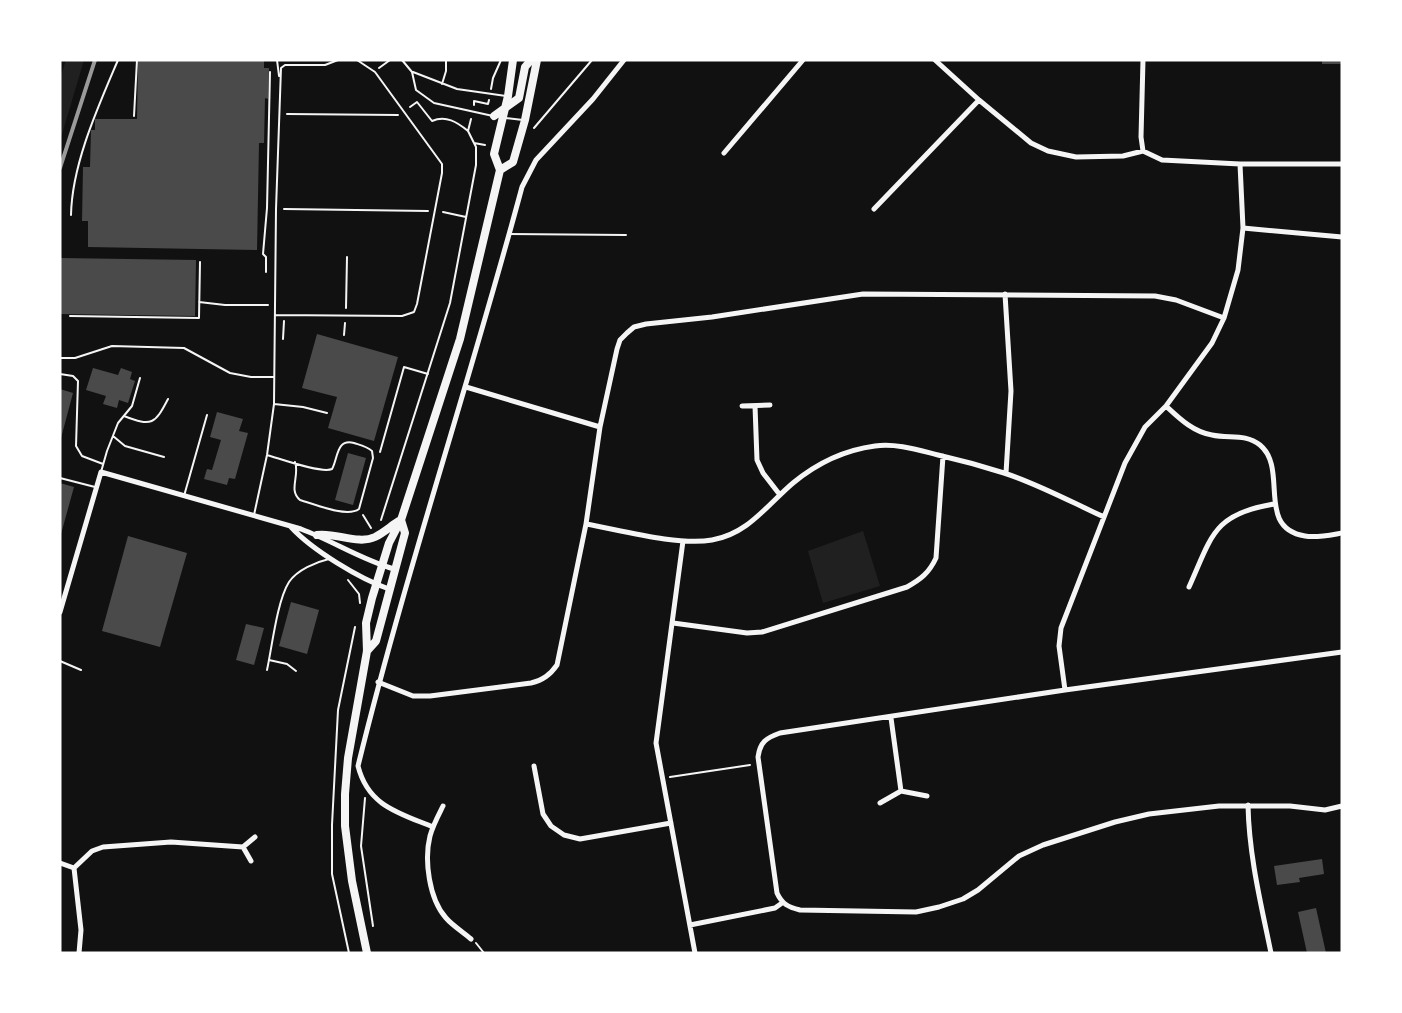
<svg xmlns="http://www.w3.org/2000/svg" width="1402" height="1013" font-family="Commissioner,sans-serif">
	<rect width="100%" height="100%" fill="#111"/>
	<!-- green -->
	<path fill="#202020" d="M66,60H84L60,141V78Z
		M863,531L880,586L823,603L808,551Z"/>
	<!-- building -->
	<path fill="#4a4a4a" d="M138,60H264V68H269L268,99L265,98L264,143H259L257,250L88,247V221H82L83,167H90L91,130H95V119H137Z
		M1322,60H1342V64H1322Z
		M60,258L196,260L195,316L60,314Z
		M317,334L398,357L374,441L328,428L337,397L302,388Z
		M93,368L118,375L121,368L132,372L130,379L135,381L128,403L119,400L117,408L103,404L106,396L86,390Z
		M60,389L73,393L61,438H60Z
		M217,412L243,419L239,431L248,433L235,479L229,478L227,485L204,479L207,469L212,470L221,440L210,437Z
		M348,453L366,458L353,505L335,500Z
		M60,483L74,487L61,534H60Z
		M128,536L187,553L160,647L102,631Z
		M291,602L319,610L307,654L279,646Z
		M246,624L264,628L254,665L236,660Z
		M1322,859L1324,874L1299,878L1300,882L1277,885L1274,866Z
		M1316,908L1326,953H1307L1298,912Z"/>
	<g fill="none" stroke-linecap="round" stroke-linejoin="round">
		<!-- path -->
		<path stroke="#f5f5f5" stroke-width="2" d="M379,68L390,60
			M491,89L493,78L501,60
			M474,105V101L488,104L489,100
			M410,107L417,102L432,121C446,115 457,122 468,131
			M287,114L398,115
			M534,128L592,60
			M474,143L485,145
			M284,209L428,211
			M443,212L466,217
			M266,272V257L263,254L267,208L270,72
			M199,302L225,305H268
			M346,308L347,257
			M70,316L199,318L200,262
			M344,335L345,323
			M283,339L284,321
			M380,452L404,367L428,374
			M363,515L371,528
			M381,520L450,303L476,165V147L468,131L471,119
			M348,580L359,594L360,603
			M670,777L750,765
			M365,798L361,846L373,926
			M476,943L484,953
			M349,953L332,874V825L338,710L355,627"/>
		<!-- service -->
		<path stroke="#f5f5f5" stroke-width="2" d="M277,60L279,76
			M402,60L412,72L416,90L434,103L493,116
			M413,72L457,89L506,96
			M442,84L446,71V60
			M134,116L137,60
			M505,118L523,120
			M71,215C72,164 98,107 118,60
			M509,234L626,235
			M275,315L402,316L414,312L417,304L442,173V164L375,72L357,60
			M60,349V358
			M60,358H75L112,346L184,348L230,373L251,377H274
			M60,374L73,376L78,381L76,446L82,456L103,464
			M274,404L303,407L327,413
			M124,416C152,427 155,424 168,399
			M113,436L125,446L164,457
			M267,455C281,459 322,474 332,469C338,459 336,438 354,443C360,445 366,446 372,451L373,458L359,509C347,518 314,504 300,500C288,490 300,476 295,462
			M101,472L107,451L118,423L132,406L140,378
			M60,478L95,487
			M184,496L207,415
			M254,515L267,455L274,404L276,209L281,68L285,65H325L338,60
			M269,660L287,664L296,671
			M60,661L81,670
			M267,670C272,647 277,601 289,582C297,570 316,562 329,559"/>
		<!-- minor -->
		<path stroke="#f5f5f5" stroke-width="5" d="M935,60L979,100L1031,143L1048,151L1076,157L1123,156L1143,151L1162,160L1240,164H1342
			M1143,151L1141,137L1143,60
			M724,153L803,60
			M874,209L979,100
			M1243,228L1342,237
			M1005,294L1011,391L1006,473
			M466,387L600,427
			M742,406L770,405
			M755,406L757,460L763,473L780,495
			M1166,406C1179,418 1193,432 1212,435C1229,439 1245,433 1260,445C1289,469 1255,528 1305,536C1317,538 1330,535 1342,533
			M586,524C620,530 678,546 712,540C748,534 767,505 793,483C816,464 845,450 875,446C896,443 918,450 938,455C960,460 982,466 1004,473C1038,484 1071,502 1104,517
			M291,527C312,550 360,579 389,589
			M683,541L656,743L695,953
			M1189,587C1212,536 1213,514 1274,504
			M60,612L101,472L301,529C333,541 362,560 394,569
			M673,623L747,633L762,632L907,587C921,579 929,573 936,558L943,456
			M1342,652L1065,690L780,733C766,738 760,742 758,757L777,893C782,904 788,907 800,910L916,912L939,907L963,899L978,890L1019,856L1043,845L1115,822L1149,814L1219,806H1290L1325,810L1342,806
			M378,682L413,696H430L531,683C543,680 550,675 557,665L586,524L600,427L617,349L620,340L627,333L634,327L646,324L712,317L863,294L1155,296L1176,300L1224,318
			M1065,690L1059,646L1061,628L1125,463L1145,427L1166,406L1212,343L1224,318L1238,270L1243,228L1240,164
			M891,718L901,791L927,796
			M534,766L543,814L551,826L564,835L580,839L671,823
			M880,803L901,791
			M1248,805C1249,856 1261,904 1271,953
			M443,806C438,816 433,825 430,836C424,860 429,899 446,918C453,926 463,932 471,939
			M433,827C399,813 368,806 358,766C406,571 470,381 522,187L536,160L593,99L624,60
			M243,847L251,861
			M60,863L74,868
			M690,925L775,908L782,903
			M79,953L81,930L74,868L92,851L103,847L171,842L243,847L255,837"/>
		<!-- primary -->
		<path stroke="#f5f5f5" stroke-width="8" d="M494,116L519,98L525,67L531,60
			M500,170L513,162L525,120L537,60
			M317,535C335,532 358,545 375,537C383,533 391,526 399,521
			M367,651L376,641L405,533L401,520
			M367,953L352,881L345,826V794L348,758L367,651L366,623L372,598L389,543L401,520L460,339L500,170L494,154L508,96L513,60"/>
		<!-- rail -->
		<path stroke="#9a9a9a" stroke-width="4" d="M60,168L95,60"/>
	</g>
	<!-- border -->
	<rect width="1402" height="1013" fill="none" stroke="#ffffff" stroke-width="123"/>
</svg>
